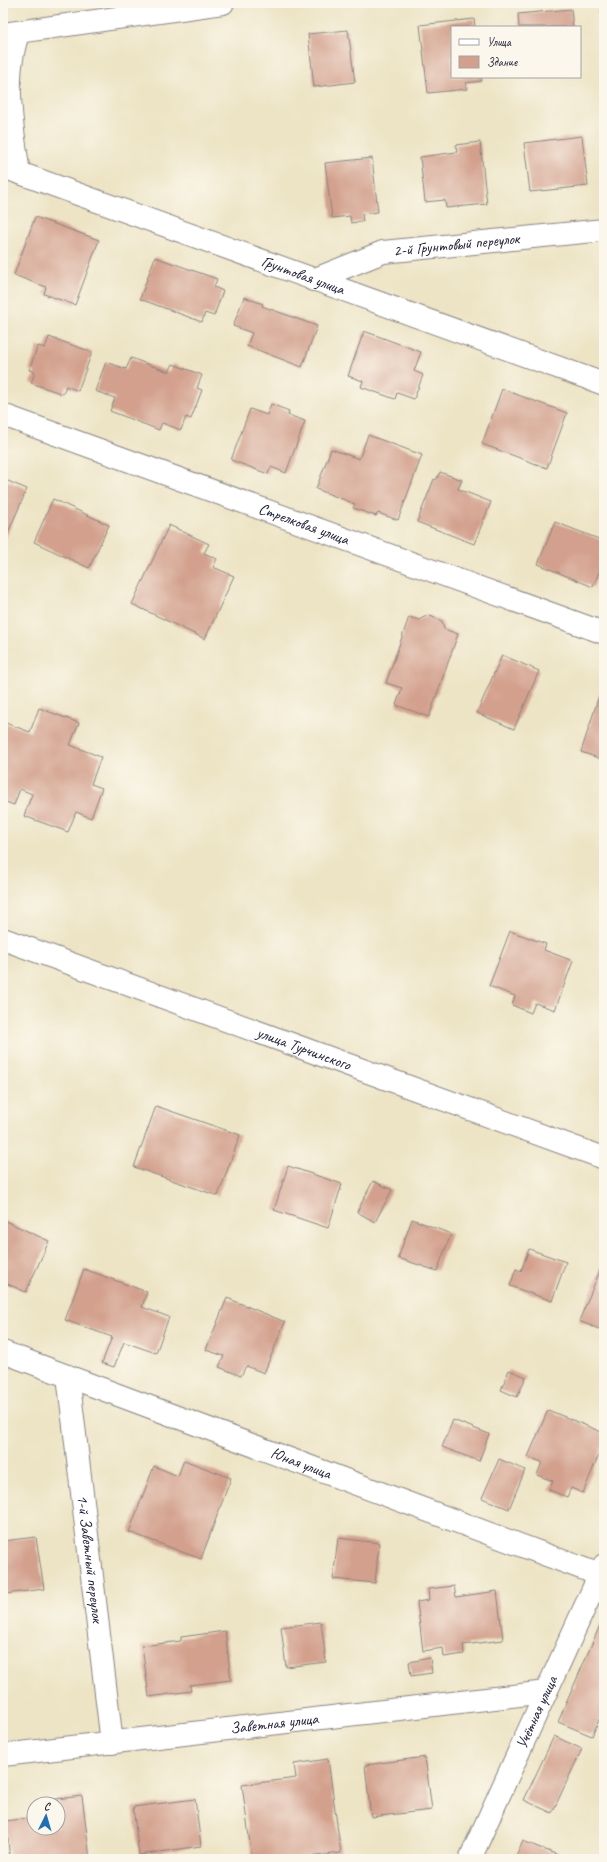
<svg xmlns="http://www.w3.org/2000/svg" width="607" height="1862" font-family="Caveat,sans-serif">
	<rect width="100%" height="100%" fill="#fbf7ec"/>
	<filter id="ink" filterUnits="userSpaceOnUse"><feTurbulence type="fractalNoise" baseFrequency=".025" numOctaves="2"/><feDisplacementMap in="SourceGraphic" scale="8" xChannelSelector="R" yChannelSelector="G"/><feConvolveMatrix kernelMatrix="1 2 1 2 8 2 1 2 1" color-interpolation-filters="sRGB"/></filter>
	<filter id="wash" filterUnits="userSpaceOnUse"><feTurbulence type="fractalNoise" baseFrequency=".012" numOctaves="4" result="noise"/><feDisplacementMap in="SourceGraphic" scale="16" xChannelSelector="R" yChannelSelector="G"/><feGaussianBlur stdDeviation="0.9" result="paint"/><feColorMatrix in="noise" values="0 0 0 0 0 0 0 0 0 0 0 0 0 0 0 0 0 1.4 0 .05"/><feComposite in="paint" operator="in"/></filter>
	<g filter="url(#wash)">
		<rect width="100%" height="100%" fill="#ede4c5"/>
		<g id="blocks">
			<!-- building -->
			<path fill="#d3a08d" d="M571,9L573,27H519L518,14Z
				M604,9V29H603L601,10Z
				M474,19L475,27H452V77H481L482,81L466,83L467,89L428,93L420,25Z
				M348,30L355,82L314,87L308,34Z
				M582,136L588,186L530,192L524,143Z
				M480,142L487,204L446,208L445,200L425,202L420,157L457,152L456,145Z
				M372,158L378,212L362,214L363,221L351,223L350,216L332,218L325,163Z
				M35,217L99,240L75,305L44,294L46,287L14,275Z
				M155,257L217,279L214,287L223,291L214,316L205,313L202,322L140,299Z
				M244,297L263,304L262,306L317,326L302,367L247,346L252,333L233,326Z
				M364,331L421,352L414,371L423,375L414,399L397,393L395,399L361,387L363,381L348,376Z
				M49,337L92,352L78,391L66,386L63,394L31,383L35,372L29,370L38,346L45,348Z
				M131,358L169,372L173,364L202,375L197,388L202,390L191,419L186,417L181,430L162,423L159,430L110,411L115,398L95,391L106,362L126,369Z
				M502,389L567,413L547,468L482,444Z
				M271,404L289,411L288,415L305,421L286,473L271,467L268,474L231,460L250,409L267,415Z
				M368,435L422,455L398,520L378,513L376,516L353,508L355,504L316,489L331,449L359,459Z
				M440,472L462,480L458,489L491,502L474,544L417,522L434,479L436,480Z
				M3,479L27,489L4,542L3,541Z
				M53,499L109,525L89,568L34,542Z
				M555,522L604,541V560L593,587L538,564Z
				M169,525L209,544L204,553L217,559L213,567L234,576L205,639L132,604Z
				M428,615L442,621L444,629L458,634L429,717L396,705L402,688L386,683L409,617L419,620Z
				M502,655L539,671L514,729L477,713Z
				M599,696L604,697V760L581,752Z
				M39,708L79,723L70,745L101,757L91,784L102,788L91,818L76,812L68,832L24,816L32,794L20,789L14,805L3,801V722L30,732Z
				M510,931L546,944L544,950L573,961L555,1010L535,1003L531,1013L512,1005L515,996L489,986Z
				M156,1106L240,1135L218,1196L134,1167Z
				M288,1166L342,1184L328,1228L274,1210Z
				M373,1181L392,1190L375,1222L357,1212Z
				M412,1219L451,1234L437,1271L398,1258Z
				M3,1220L49,1241L26,1292L3,1282Z
				M529,1249L566,1262L552,1301L510,1286L516,1269L521,1271Z
				M604,1261V1331L579,1321Z
				M84,1269L147,1292L142,1307L169,1317L156,1353L124,1342L114,1367L102,1363L112,1337L65,1320Z
				M227,1298L285,1322L264,1373L246,1366L241,1376L219,1367L224,1356L206,1350Z
				M509,1370L526,1377L517,1397L501,1390Z
				M548,1410L604,1433V1442L583,1493L571,1488L567,1497L549,1490L553,1481L537,1475L542,1462L528,1457Z
				M453,1420L489,1434L479,1461L442,1447Z
				M499,1459L525,1470L509,1509L482,1498Z
				M184,1460L231,1478L201,1559L129,1532L154,1466L178,1476Z
				M36,1537L44,1589L5,1594L3,1576V1541Z
				M338,1538L379,1543L375,1583L333,1579Z
				M454,1586L456,1597L497,1591L503,1640L463,1645L464,1654L444,1657L443,1648L423,1651L417,1602L429,1600L428,1589Z
				M321,1622L326,1662L286,1667L281,1627Z
				M601,1623L604,1624V1708L592,1736L558,1722Z
				M225,1631L231,1680L190,1685L191,1691L149,1697L142,1646L181,1641V1637Z
				M430,1658L432,1673L411,1676L409,1662Z
				M554,1736L582,1749L552,1813L524,1800Z
				M425,1757L432,1810L371,1817L365,1765Z
				M328,1759L341,1853L309,1857L310,1859H252L242,1785L296,1778L294,1764Z
				M82,1796L90,1859H10L6,1821L34,1817V1828H58V1804L56,1799Z
				M195,1799L201,1846L139,1855L133,1807Z
				M523,1841L568,1859H515Z"/>
		</g>
	</g>
	<g filter="url(#ink)">
		<use href="#blocks" fill-opacity="0" stroke="#888380" stroke-width="1"/>
		<g fill="none" stroke-linecap="round" stroke-linejoin="round">
			<defs>
				<g id="minor">
					<path d="M18,32C16,41 13,50 12,59C6,91 14,140 19,173"/>
					<path d="M3,34L223,3"/>
					<path id="s1" d="M3,167L604,384"/>
					<path id="s2" d="M313,280L383,252L604,230"/>
					<path id="s3" d="M3,415L604,633"/>
					<path id="s4" d="M3,939L604,1158"/>
					<path id="s5" d="M3,1352L600,1575"/>
					<path id="s6" d="M68,1376L112,1743"/>
					<path id="s7" d="M3,1755L546,1692"/>
					<path id="s8" d="M470,1859L604,1565"/>
				</g>
			</defs>
			<!-- minor casing -->
			<use href="#minor" stroke="#888380" stroke-width="24"/>
			<!-- minor -->
			<use href="#minor" stroke="#fff" stroke-width="22"/>
		</g>
	</g>
	<g text-anchor="middle" dominant-baseline="central" stroke-width="3" stroke-linejoin="round" paint-order="stroke">
		<!-- street labels -->
		<g font-size="16" fill="#22223b" stroke="#fbf7ec">
			<text stroke="none"><textPath href="#s2" startOffset="149">2-й Грунтовый переулок</textPath></text>
			<text stroke="none"><textPath href="#s1" startOffset="319">Грунтовая улица</textPath></text>
			<text stroke="none"><textPath href="#s3" startOffset="320">Стрелковая улица</textPath></text>
			<text stroke="none"><textPath href="#s4" startOffset="320">улица Турчинского</textPath></text>
			<text stroke="none"><textPath href="#s5" startOffset="318">Юная улица</textPath></text>
			<text stroke="none"><textPath href="#s6" startOffset="184">1-й Заветный переулок</textPath></text>
			<text stroke="none"><textPath href="#s8" startOffset="161">Учётная улица</textPath></text>
			<text stroke="none"><textPath href="#s7" startOffset="273">Заветная улица</textPath></text>
		</g>
	</g>
	<!-- margin -->
	<rect width="607" height="1862" fill="none" stroke="#fbf7ec" stroke-width="16"/>
	<!-- legend -->
	<rect x="451" y="26" width="130" height="52" fill="#fbf7ec" stroke="#a4a2a5"/>
	<rect x="459" y="39" width="20" height="6" fill="#ffffff" stroke="#a4a2a5"/>
	<text x="487" y="46" font-size="12" fill="#22223b">Улица</text>
	<rect x="459" y="56" width="20" height="12" fill="#d3a08d" stroke="#a4a2a5"/>
	<text x="487" y="66" font-size="12" fill="#22223b">Здание</text>
	<!-- north arrow -->
	<g transform="translate(46 1816) rotate(5)"><circle r="19" fill="#fbf7ec" stroke="#a4a2a5"/>
	<path d="M0-3L7 15L0 10L-7 15Z" fill="#1f6fb2"/>
	<text y="-6" font-size="11" font-weight="bold" text-anchor="middle" fill="#22223b">С</text>
	</g>
</svg>
